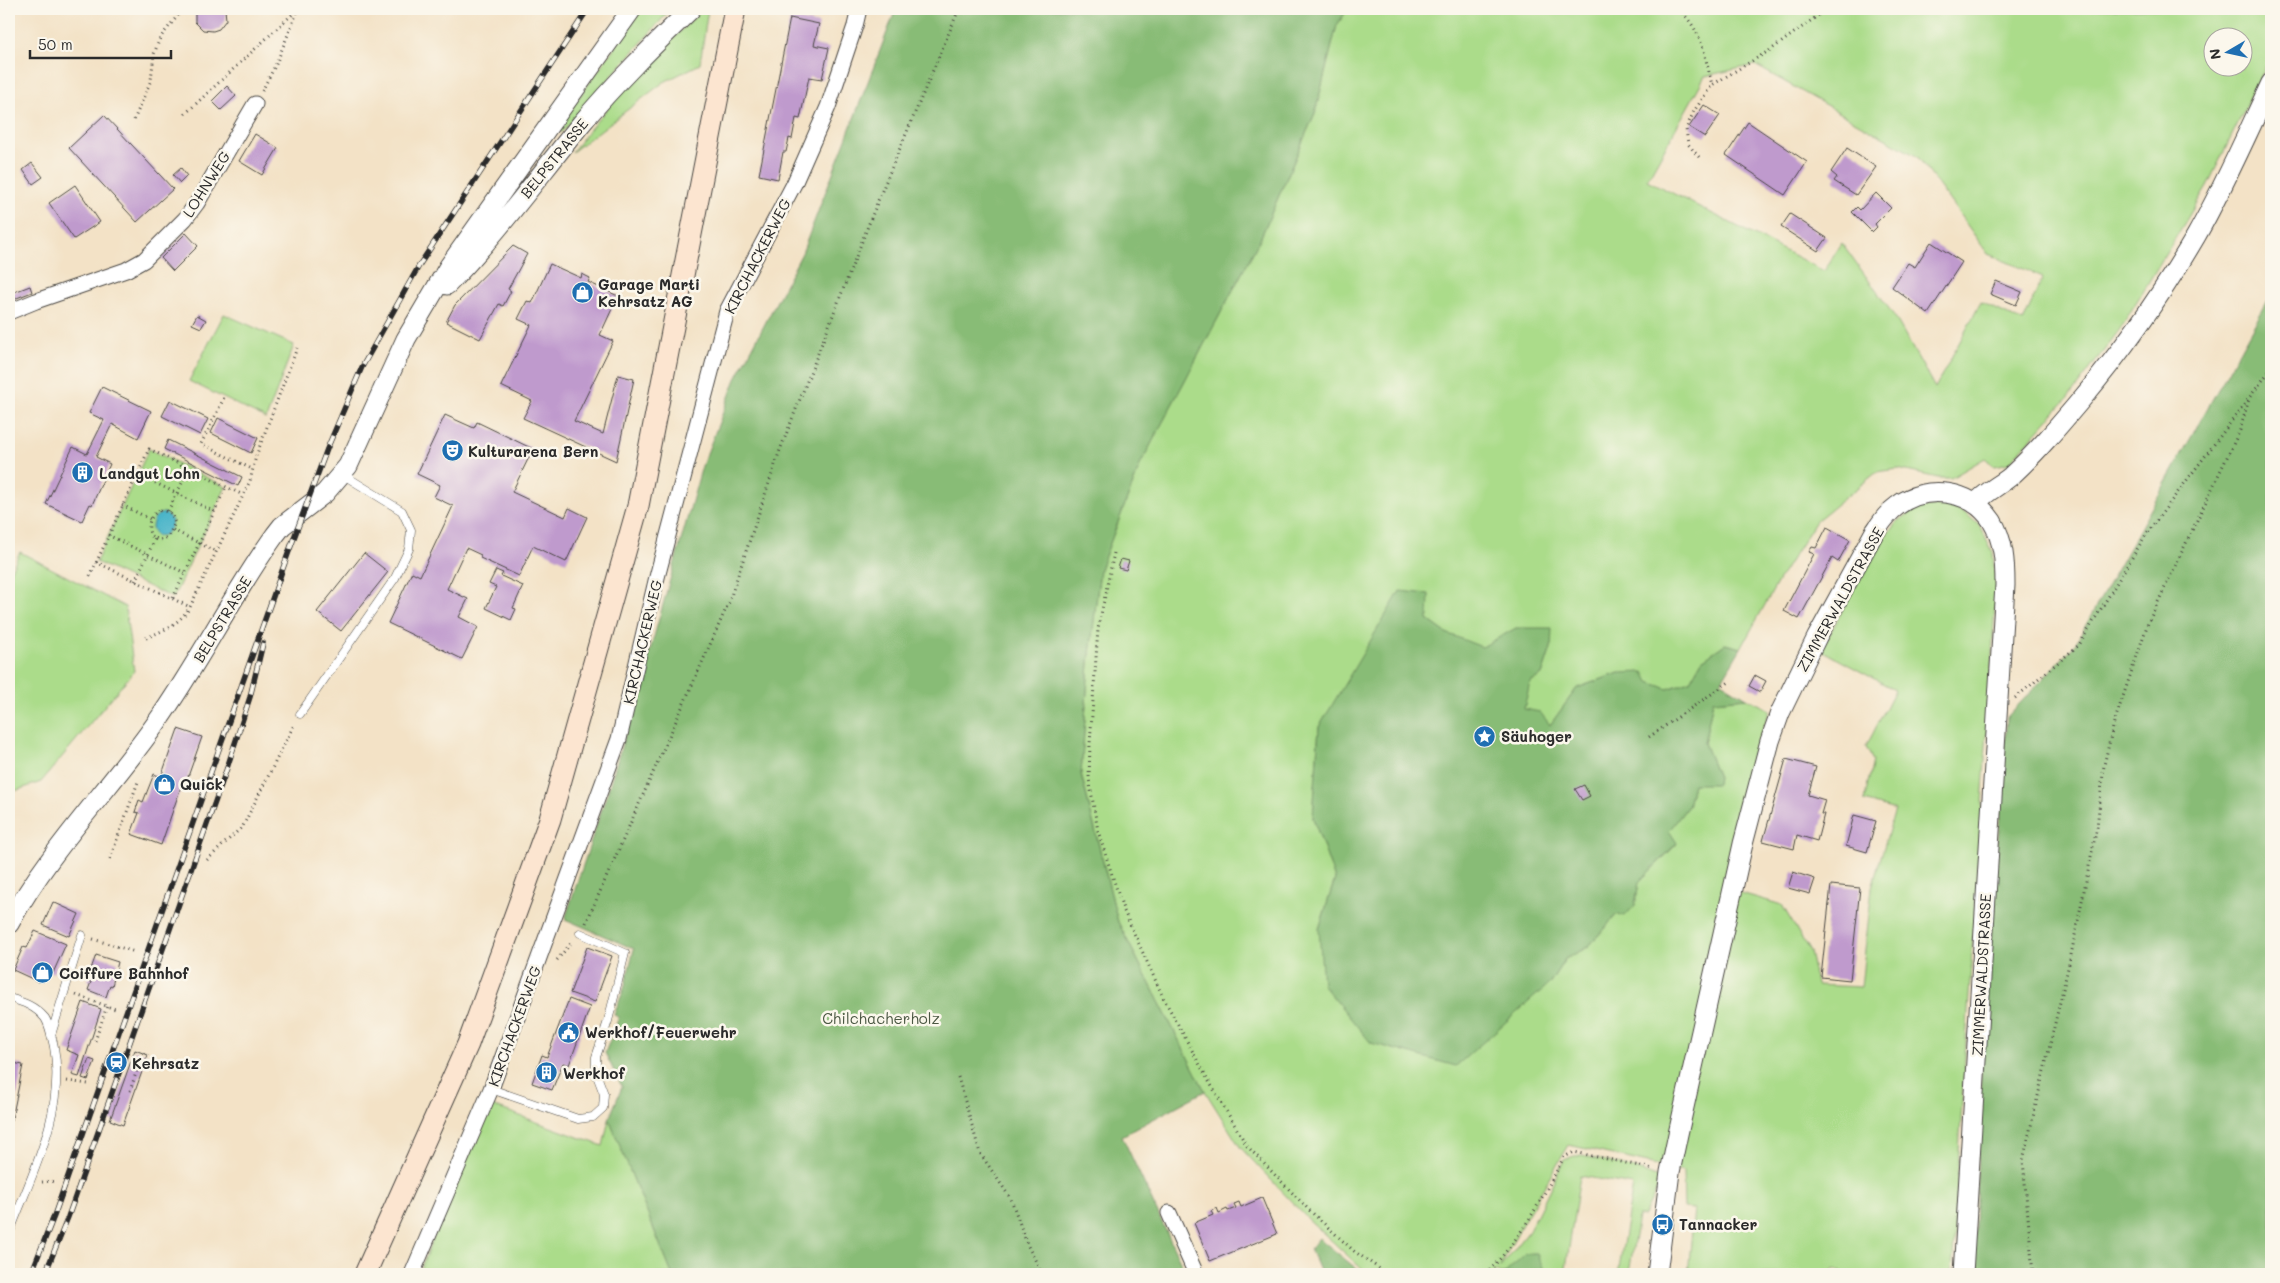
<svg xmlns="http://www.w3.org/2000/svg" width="2280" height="1283" font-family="Mali,sans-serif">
	<rect width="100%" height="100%" fill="#fbf7ec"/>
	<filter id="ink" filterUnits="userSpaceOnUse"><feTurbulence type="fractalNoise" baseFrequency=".02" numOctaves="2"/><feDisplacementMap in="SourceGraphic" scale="10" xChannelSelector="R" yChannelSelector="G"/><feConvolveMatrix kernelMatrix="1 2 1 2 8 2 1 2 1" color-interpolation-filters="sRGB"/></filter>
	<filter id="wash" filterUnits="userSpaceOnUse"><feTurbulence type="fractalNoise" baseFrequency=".0096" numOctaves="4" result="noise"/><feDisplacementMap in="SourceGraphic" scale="20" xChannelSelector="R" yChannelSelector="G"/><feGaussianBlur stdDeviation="1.12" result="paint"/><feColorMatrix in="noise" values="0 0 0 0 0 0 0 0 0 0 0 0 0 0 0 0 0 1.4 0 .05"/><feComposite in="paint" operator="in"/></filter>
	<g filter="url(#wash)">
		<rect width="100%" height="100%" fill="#f3e2c6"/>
		<!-- green -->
		<path fill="#abdc8a" stroke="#6b845a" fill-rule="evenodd" d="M642,9H671L562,132L555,131Z
			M703,9H708L700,64L664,82L572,152C611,100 657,54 703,9Z
			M1348,9H2271V56L2207,186L2120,329L2073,392L2009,463L1994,466L1985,458L1951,478H1938L1898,469L1877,472L1816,521L1781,576L1741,648L1725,644L1702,660L1690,681L1668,689L1619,673L1577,688L1550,725L1523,710L1530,682L1542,675L1551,648L1516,628L1482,648L1446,633L1428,620L1350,678L1319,727L1313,818L1335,879L1319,929L1549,984L1565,959L1588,947L1617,914L1635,905L1639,882L1677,844L1668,831L1688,806L1693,784L1718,777L1704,743L1713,701L1747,698L1770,710L1753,757L1724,888L1782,905L1810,952L1817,985L1861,987L1872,887L1895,810L1864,801L1873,761L1866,747L1895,690L1821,650L1876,548L1897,522L1917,508L1947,505L1965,513L1979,525L1993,553L1996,591C1982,819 1964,1046 1952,1274H1848L1834,1268L1829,1274H1688L1694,1209L1684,1208L1683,1171L1569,1145L1522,1224L1499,1269L1529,1231L1564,1160C1567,1159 1572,1156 1575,1156C1587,1154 1649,1172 1659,1179L1657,1189L1644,1216H1638L1629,1274H1618L1633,1185L1580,1176L1565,1274H1500L1497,1272L1494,1274H1371L1362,1269L1305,1216L1240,1147L1205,1091L1118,922L1081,773L1089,663L1100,569L1141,463L1260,239L1315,113L1337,25ZM2212,38H2242V68H2212ZM1755,65L1918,157L1988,254L2043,277L2023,322L1981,302L1935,388L1895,317L1842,243L1824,271L1647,180L1705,76Z
			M224,314L294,345L266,419L189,381Z
			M149,449L226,487L173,598L96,562Z
			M20,552L125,607L134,671L41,782L9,793V574Z
			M490,1105L603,1146L609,1119L672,1274H418Z"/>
		<!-- forest -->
		<path fill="#88bc76" stroke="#5a7450" d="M896,9H1348L1337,25L1315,113L1260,239L1141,463L1100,569L1089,663L1081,774L1118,922L1205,1091L1122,1136L1186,1274H672L609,1119L622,1087L605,1053L619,1017L614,1015L624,989L634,949L565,919L607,794L644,672L702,466L736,379L802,253Z
			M2271,295V1274H1973L1981,1076L2007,717L2074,646Z
			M1400,591L1429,594L1428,620L1446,633L1482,647L1516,628H1552L1551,648L1542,675L1530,682L1524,709L1540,712L1550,725L1577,688L1619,673L1644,672L1649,682L1668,689L1690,681L1702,660L1725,644L1741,648L1721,682L1747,698L1713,701L1704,743L1718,777L1717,784H1693L1688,806L1669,831L1677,843L1639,882L1635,905L1625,916L1617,914L1588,947L1565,959L1549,984L1456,1066L1371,1043L1323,985L1319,929L1335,879L1313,818L1319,727Z
			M1319,1238L1363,1274H1321L1310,1249Z
			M1525,1254H1537L1546,1274H1504Z"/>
		<!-- water -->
		<path fill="#4bb5c9" stroke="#3b707a" d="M165,513L172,520L171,527L165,535L156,536L152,528C152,520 156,513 165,513Z"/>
		<g id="blocks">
			<!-- building -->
			<path fill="#bf9acd" d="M195,9H225L226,20L219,29L213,31L203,30L195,22Z
				M790,18L819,24L814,45L829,48L822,79L809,77L800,119L796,118L792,139L789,138L786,152H783L778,179L759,175Z
				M227,86L236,96L221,110L212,101Z
				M1704,105L1720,115L1705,137L1689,127Z
				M104,115L173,189L137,222L69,148Z
				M1748,122L1807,162L1785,195L1726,155Z
				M255,134L278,148L262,175L239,161Z
				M1847,148L1876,167L1856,195L1834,181L1837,177L1831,172Z
				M32,163L43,177L33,184L23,170Z
				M181,168L187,176L180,183L173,175Z
				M75,185L100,222L74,239L49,203Z
				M1876,193L1891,208L1875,224L1877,227L1872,232L1852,212L1857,207L1860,210Z
				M1790,214L1827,238L1818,251L1781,227Z
				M186,233L198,246L173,271L161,258Z
				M1931,242L1962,262L1928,314L1892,287L1908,263L1915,267Z
				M513,246L527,254L508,289L511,291L503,306L499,304L480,339L446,322L455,305Z
				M550,264L581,278L582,274L590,278L588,282L618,296L600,335L613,341L574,421L603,434L618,375L634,379L616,461L523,418L532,401L501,386L531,325L518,319L527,301L532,303Z
				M1996,281L2022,292L2016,305L1990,294Z
				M30,286L32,292L9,301V294Z
				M197,315L206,320L201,328L192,324Z
				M102,387L151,411L138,438L112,424L96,457L110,464L92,505L90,504L82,521L46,504L73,447L87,454L104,420L89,413Z
				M170,400L208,419L200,435L162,416Z
				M445,415L474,428L477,422L533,449L512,492L565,517L569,508L587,517L566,562L533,546L519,576L480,558L481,555L466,548L447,589L468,599L459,617L478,627L462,659L388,623L412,572L420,576L453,506L434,497L440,485L417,474Z
				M218,418L258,438L251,453L211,433Z
				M168,440L242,477L238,486L164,449Z
				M1827,527L1850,540L1838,562L1832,558L1799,619L1784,611L1814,554L1809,552L1812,547L1816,548Z
				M364,553L388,572L341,631L317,612Z
				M1121,559L1129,561L1126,570L1118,568Z
				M496,570L503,573L501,576L523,586L513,608L516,609L511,620L486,608L496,587L489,584Z
				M1755,675L1766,681L1760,692L1749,686Z
				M178,729L202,737L185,785L182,784L161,845L131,834L139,813L135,812L139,800L143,802L154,774L161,777Z
				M1786,759L1816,767L1808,795L1825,800L1821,814H1824L1817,841L1797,835L1794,849L1763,841Z
				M1584,785L1590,796L1582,800L1575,789Z
				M1854,815L1876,821L1867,852L1846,846Z
				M1793,872L1815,879L1810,894L1788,888Z
				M1831,885L1860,888L1850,980L1821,977Z
				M53,902L79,914L69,936L43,925Z
				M35,931L66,944L53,973L45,969L39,982L13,970L23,947L27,948Z
				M587,947L612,956L595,1002L570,993Z
				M96,955L118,962L112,986L110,985L106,997L88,990L91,982L87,980Z
				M569,999L590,1007L569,1065L563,1063L552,1090L532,1083L542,1055L547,1057Z
				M83,1002L101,1009L79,1077L72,1075L79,1055L66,1050Z
				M135,1050L148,1055L123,1125L110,1120Z
				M89,1059L95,1061L88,1080L82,1078Z
				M9,1062L23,1065L10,1129H9Z
				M1262,1198L1277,1234L1210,1261L1194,1223L1213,1215L1211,1211L1217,1208L1219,1213L1227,1209L1228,1211L1236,1208L1234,1204L1239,1202L1241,1207Z"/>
		</g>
	</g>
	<g filter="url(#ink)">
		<use href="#blocks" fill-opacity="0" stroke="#494642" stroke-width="1"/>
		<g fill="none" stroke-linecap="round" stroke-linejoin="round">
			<defs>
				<path id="service" d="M300,714L395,578L409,549L411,530L402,511L342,474
					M9,998C23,1002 35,1006 45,1018C50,1026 52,1038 54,1047C66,1112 31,1175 9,1234
					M51,1035L82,935
					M491,1089L578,1119L593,1117L603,1108L604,1094L596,1073V1057L608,1021L625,953L580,933"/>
				<path id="minor" d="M9,312L36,301L126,270L144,260L185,219L197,203L255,104
					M1169,1213L1196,1274
					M412,1274L491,1089L619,739L656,581L727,311L794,184L828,107L855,26L859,9"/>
				<path id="tertiary" d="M447,285C496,235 537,178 581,124C615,83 653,46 691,9
					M1975,504C1985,492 1999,486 2011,476C2036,453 2058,427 2080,401C2123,350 2162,294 2196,236C2224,187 2247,134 2271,83
					M9,924C49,850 109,790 157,722C200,661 232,595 275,535L282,526L325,493L348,466L406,339L449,266L632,9
					M1657,1274L1670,1172L1678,1134L1743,844L1770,741L1780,713L1817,637L1874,533C1881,523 1887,513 1897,506C1926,484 1971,489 1992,521C2004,541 2005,563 2005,585L1963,1274"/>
				<path id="secondary" d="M365,1274L468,1044L550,819L638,506L735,9"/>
			</defs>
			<!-- service casing -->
			<use href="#service" stroke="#494642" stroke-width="9"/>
			<!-- minor casing -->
			<use href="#minor" stroke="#494642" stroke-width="17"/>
			<!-- tertiary casing -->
			<use href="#tertiary" stroke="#494642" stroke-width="21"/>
			<!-- secondary casing -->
			<use href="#secondary" stroke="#494642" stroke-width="23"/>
			<!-- path -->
			<path stroke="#494642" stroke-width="3" stroke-dasharray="1 4" stroke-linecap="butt" d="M1679,9C1703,33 1704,53 1712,85
				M262,91L276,64L298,10
				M185,114L298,9
				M134,120L151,80L154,54L160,38L183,9
				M1699,157L1688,144L1686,129L1694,111L1712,85L1772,49L1827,9
				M224,398L201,444L252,469
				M137,474L215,512
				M122,505L150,519
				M160,510L171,513L175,523L168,537L160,540L151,536C146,526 150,515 160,510Z
				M168,511L189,469
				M173,530L217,552
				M108,535L185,573
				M1114,553L1098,629L1090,744L1089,779L1098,831L1123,909L1163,997L1207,1078L1247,1146L1309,1210L1354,1251L1387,1274
				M96,562L190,607
				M90,576L149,449L243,495
				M135,581L155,539
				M173,598L226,487
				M146,638C165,630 179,624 190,607L250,481L256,456L297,348
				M2015,698L2079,645L2147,533L2271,369
				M1649,737L1729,682
				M110,859L139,779
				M207,860L243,826L295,723
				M586,923L729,602L780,450L881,193L959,9
				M93,939L135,952
				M557,960L572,942
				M76,995L115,1009
				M95,1041L107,1006
				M958,1077L980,1153L1011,1199L1027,1244L1042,1274
				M67,1081L88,1084
				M130,1091L141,1058
				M42,1182L54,1181
				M1486,1274C1522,1237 1540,1202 1564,1157L1574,1152L1654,1169
				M2033,1274L2023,1160L2071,955L2097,827L2104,765L2114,723L2148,623L2240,430L2249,399
				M2268,1274L2271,1256"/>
			<!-- service -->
			<use href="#service" stroke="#fff" stroke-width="8"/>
			<!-- minor -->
			<use href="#minor" stroke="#fff" stroke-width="15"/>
			<!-- tertiary -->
			<use href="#tertiary" stroke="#fff" stroke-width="19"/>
			<!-- secondary -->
			<use href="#secondary" stroke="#fce5d0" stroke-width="21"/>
			<defs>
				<path id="rail" d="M31,1274L54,1216L288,554L327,449L362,367L420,264L588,9
					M45,1274L68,1217L227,768L250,697L263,643"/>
			</defs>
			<!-- rail casing -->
			<use href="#rail" stroke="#2b2b2b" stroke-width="5.5"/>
			<!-- rail -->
			<use href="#rail" stroke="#fbf7ec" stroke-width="4" stroke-dasharray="11" stroke-linecap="butt"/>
		</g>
	</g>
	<!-- icons -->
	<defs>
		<symbol id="shop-disc" viewBox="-11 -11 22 22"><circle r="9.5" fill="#1f6fb2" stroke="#fbf7ec"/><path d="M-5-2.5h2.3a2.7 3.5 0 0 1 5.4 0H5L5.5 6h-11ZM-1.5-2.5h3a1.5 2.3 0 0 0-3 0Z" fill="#fff"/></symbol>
		<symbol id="theatre-disc" viewBox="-11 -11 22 22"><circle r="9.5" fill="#1f6fb2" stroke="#fbf7ec"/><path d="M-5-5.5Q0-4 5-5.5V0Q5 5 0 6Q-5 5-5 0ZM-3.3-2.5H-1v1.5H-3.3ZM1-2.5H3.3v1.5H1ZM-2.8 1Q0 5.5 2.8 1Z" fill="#fff"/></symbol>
		<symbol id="building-disc" viewBox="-11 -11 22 22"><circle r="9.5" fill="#1f6fb2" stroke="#fbf7ec"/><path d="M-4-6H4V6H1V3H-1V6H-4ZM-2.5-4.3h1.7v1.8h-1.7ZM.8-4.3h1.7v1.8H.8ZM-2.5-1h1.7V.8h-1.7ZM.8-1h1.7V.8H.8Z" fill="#fff"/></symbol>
		<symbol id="sight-disc" viewBox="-11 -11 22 22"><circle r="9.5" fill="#1f6fb2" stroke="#fbf7ec"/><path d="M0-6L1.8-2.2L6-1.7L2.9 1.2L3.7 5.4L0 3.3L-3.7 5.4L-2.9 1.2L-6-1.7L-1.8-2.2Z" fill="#fff"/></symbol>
		<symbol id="civic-disc" viewBox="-11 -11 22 22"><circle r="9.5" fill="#1f6fb2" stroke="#fbf7ec"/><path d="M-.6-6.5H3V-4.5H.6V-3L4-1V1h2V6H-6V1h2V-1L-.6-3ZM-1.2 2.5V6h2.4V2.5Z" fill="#fff"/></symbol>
		<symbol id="station-disc" viewBox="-11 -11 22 22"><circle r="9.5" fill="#1f6fb2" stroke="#fbf7ec"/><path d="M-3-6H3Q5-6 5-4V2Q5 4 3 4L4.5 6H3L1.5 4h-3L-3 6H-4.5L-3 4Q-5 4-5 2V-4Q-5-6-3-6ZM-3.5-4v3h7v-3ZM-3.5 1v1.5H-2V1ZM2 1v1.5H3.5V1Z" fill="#fff"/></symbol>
		<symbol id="bus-disc" viewBox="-11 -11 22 22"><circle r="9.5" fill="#1f6fb2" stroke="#fbf7ec"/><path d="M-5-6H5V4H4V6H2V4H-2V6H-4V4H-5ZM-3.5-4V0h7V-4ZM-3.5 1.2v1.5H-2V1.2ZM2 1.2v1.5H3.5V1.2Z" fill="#fff"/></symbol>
	</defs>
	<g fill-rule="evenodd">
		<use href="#shop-disc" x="570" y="280" width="25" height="25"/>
		<use href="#theatre-disc" x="440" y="438" width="25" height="25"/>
		<use href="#building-disc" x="70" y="460" width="25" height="25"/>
		<use href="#sight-disc" x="1472" y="724" width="25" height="25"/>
		<use href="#shop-disc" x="152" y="772" width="25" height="25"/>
		<use href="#shop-disc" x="30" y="960" width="25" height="25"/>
		<use href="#civic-disc" x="556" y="1020" width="25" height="25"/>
		<use href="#station-disc" x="104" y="1050" width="25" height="25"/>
		<use href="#building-disc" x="534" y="1060" width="25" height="25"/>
		<use href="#bus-disc" x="1650" y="1212" width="25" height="25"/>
	</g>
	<g text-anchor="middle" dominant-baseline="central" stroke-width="5" stroke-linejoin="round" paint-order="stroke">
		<!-- street labels -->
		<g font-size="15" fill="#2b2b2b" stroke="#fbf7ec">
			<text transform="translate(554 158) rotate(-51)">BELPSTRASSE</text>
			<text transform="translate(206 184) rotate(-58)">LOHNWEG</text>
			<text transform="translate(757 256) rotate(-63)">KIRCHACKERWEG</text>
			<text transform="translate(1840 599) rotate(-61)">ZIMMERWALDSTRASSE</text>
			<text transform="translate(222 619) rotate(-59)">BELPSTRASSE</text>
			<text transform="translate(642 642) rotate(-77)">KIRCHACKERWEG</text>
			<text transform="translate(1981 975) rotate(-87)">ZIMMERWALDSTRASSE</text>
			<text transform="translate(514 1026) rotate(-70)">KIRCHACKERWEG</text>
		</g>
		<!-- poi labels -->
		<g font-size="15" font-weight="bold" fill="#2b2b2b" stroke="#fbf7ec" text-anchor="start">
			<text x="598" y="284">Garage Marti<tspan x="598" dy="17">Kehrsatz AG</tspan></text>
			<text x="468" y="451">Kulturarena Bern</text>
			<text x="99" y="473">Landgut Lohn</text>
			<text x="1501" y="736">Säuhoger</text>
			<text x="180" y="784">Quick</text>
			<text x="59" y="973">Coiffure Bahnhof</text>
			<text x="585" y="1032">Werkhof/Feuerwehr</text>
			<text x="132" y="1063">Kehrsatz</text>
			<text x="563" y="1073">Werkhof</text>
			<text x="1679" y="1224">Tannacker</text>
		</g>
		<!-- park labels -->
		<g font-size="15" fill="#4b5743" stroke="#fbf7ec">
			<text x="881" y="1018">Chilchacherholz</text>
		</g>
	</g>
	<!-- margin -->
	<rect width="2280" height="1283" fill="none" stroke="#fbf7ec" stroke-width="30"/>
	<!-- north arrow -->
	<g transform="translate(2228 52) rotate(261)"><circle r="24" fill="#fbf7ec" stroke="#a8a59f"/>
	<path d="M0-4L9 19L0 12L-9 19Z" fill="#1f6fb2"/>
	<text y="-8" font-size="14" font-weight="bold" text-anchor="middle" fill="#2b2b2b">N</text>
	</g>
	<!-- scale -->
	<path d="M30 50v8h141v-8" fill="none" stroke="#2b2b2b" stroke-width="2.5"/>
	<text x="38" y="50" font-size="15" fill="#2b2b2b" stroke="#fbf7ec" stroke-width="4" paint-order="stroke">50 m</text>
</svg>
